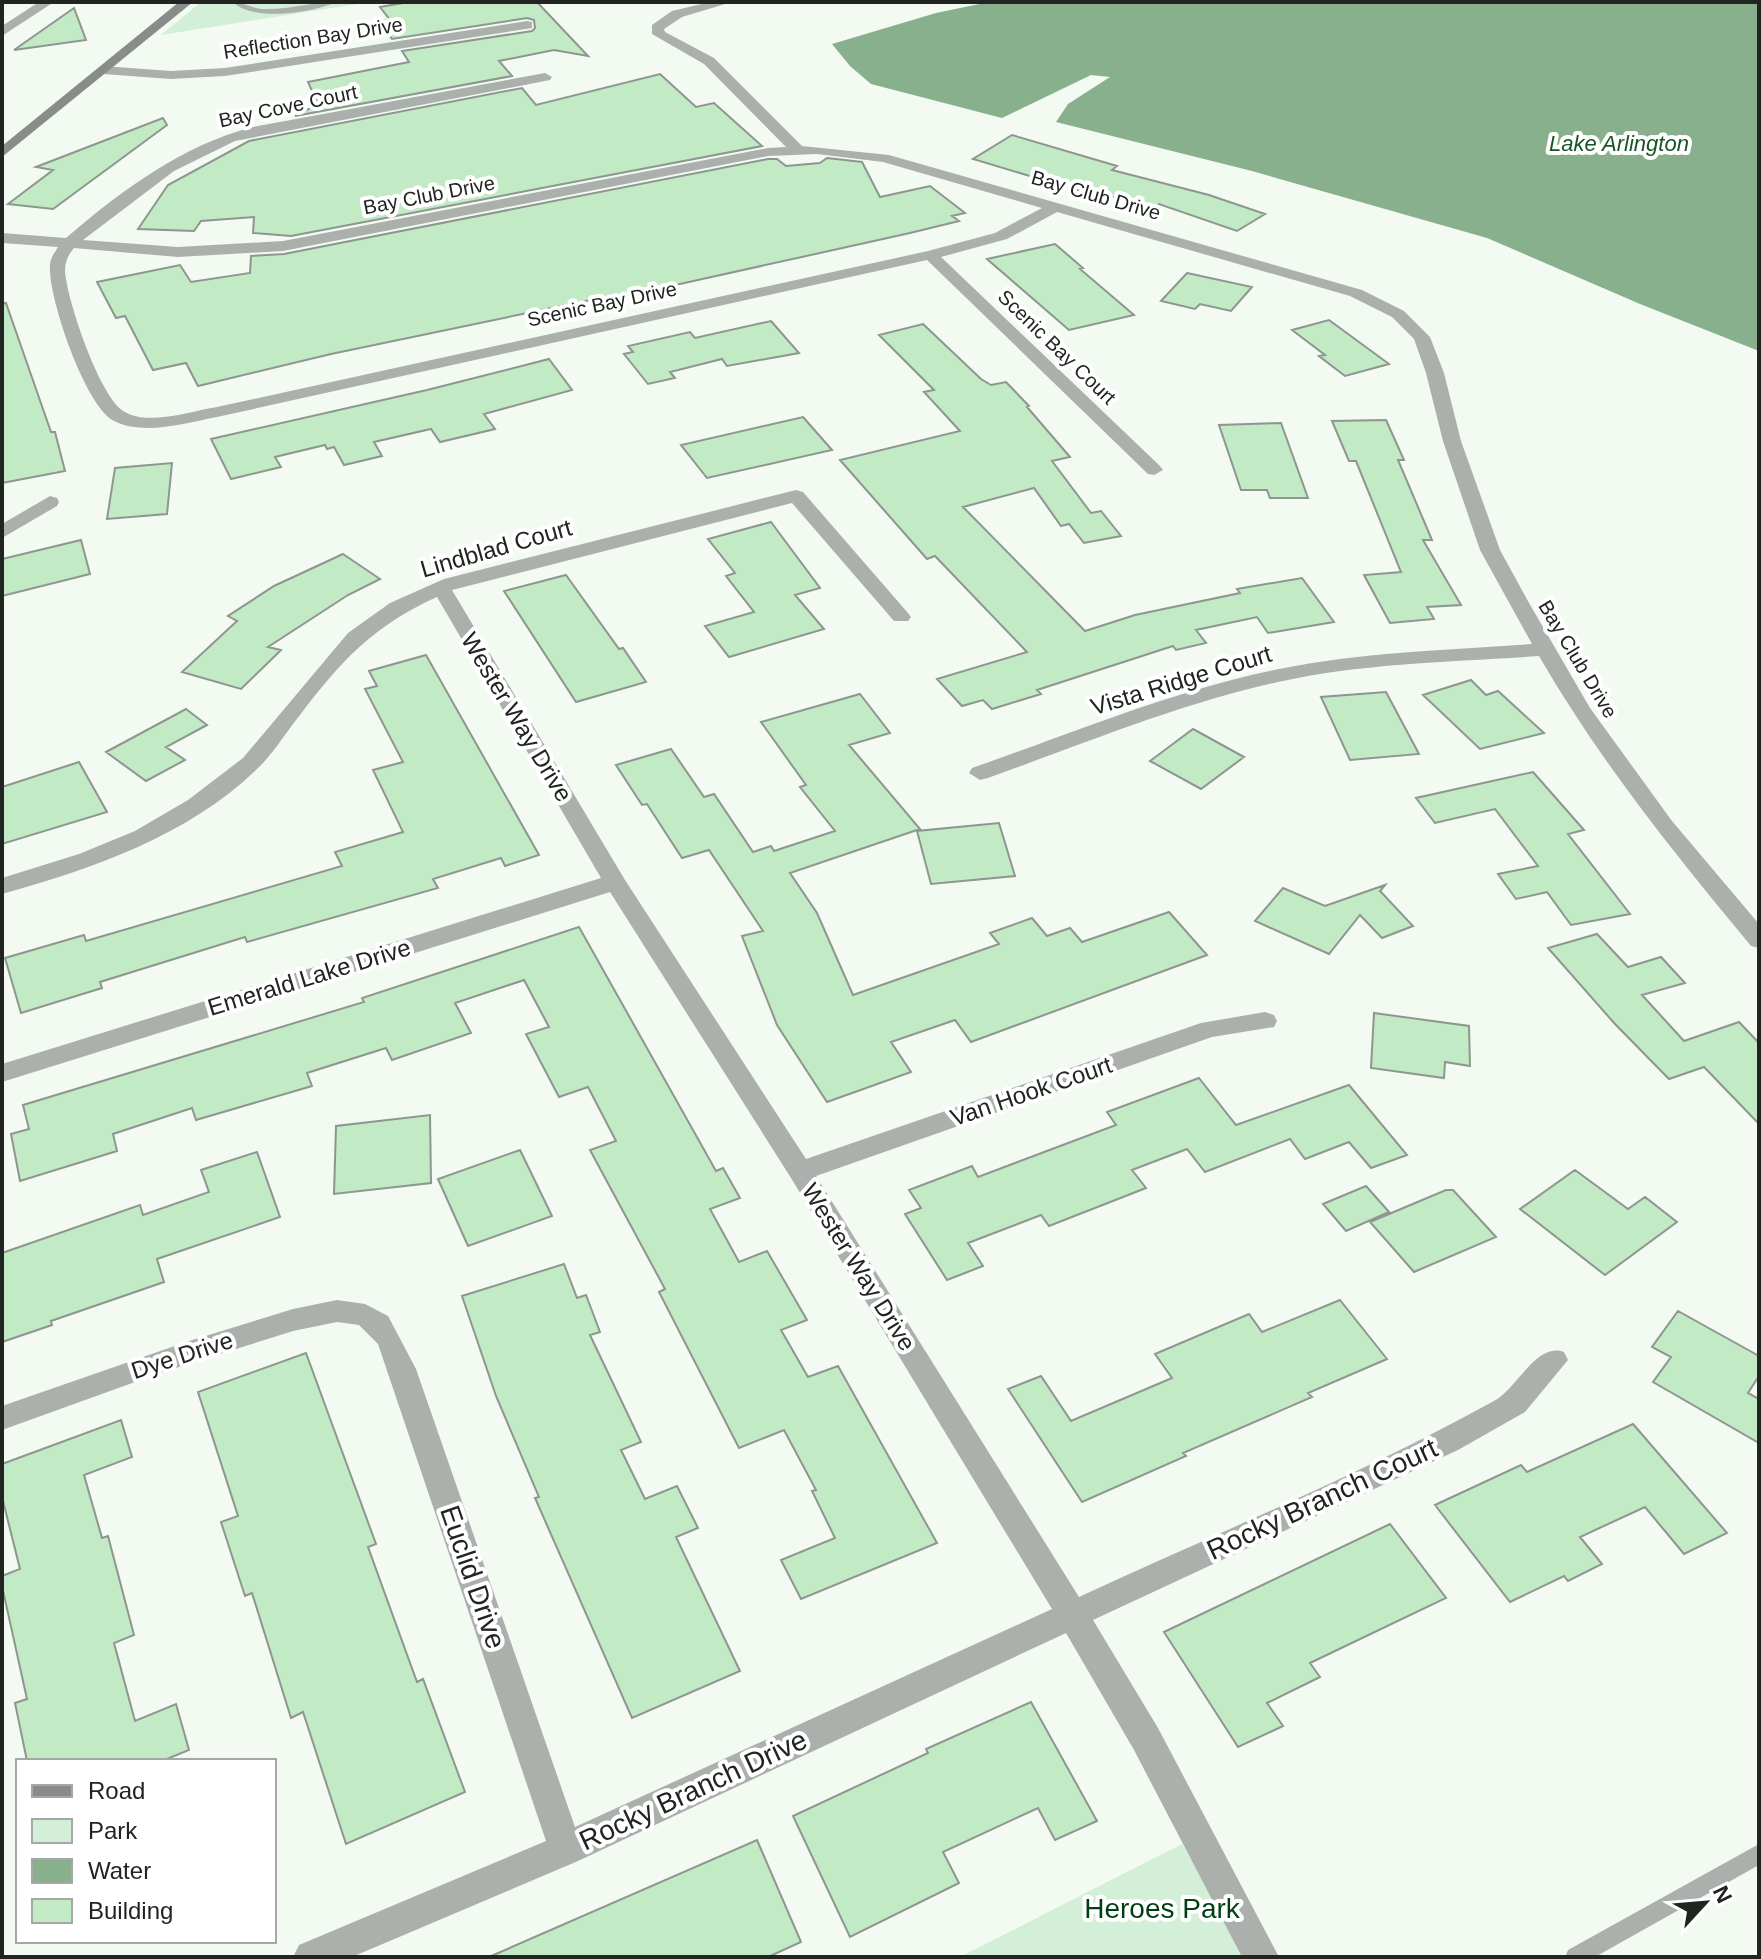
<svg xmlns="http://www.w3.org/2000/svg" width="1761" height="1959" font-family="Helvetica,sans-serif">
	<rect width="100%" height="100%" fill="#f2faf2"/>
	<!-- green -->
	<path fill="#d4efd7" d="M201,2H370L161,35Z
		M1182,1844L1246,1957H960Z"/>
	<!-- water -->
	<path fill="#89b08d" d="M989,2H1759V351L1640,304L1487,238L1252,171L1056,122L1068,104L1110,77L1091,75L1002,118L871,84L850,66L832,44L936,13Z"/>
	<!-- building -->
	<path fill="#c1eac5" stroke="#8e968f" stroke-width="2" d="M409,2H537L588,56L554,50L499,61L512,76L295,116L318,104L308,82L409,62L402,51L532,31L535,28L534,20L527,18L392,39L379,21L390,20L380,7Z
		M74,8L86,40L14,50Z
		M660,74L696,107L714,103L762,146L291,236L253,233L254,217L201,221L194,231L138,229L168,185L249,141L522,88L536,105Z
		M163,118L167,125L53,209L8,204L53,170L36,167Z
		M1012,135L1117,166L1112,170L1209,195L1265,214L1237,231L1159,204L1153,208L1083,189L1080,191L973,159Z
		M827,158L862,162L880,197L930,186L965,213L952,216L959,221L910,233L653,290L651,288L566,305L331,354L198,386L186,363L153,370L125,316L116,318L97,282L180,265L191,282L250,273L251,256L284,254L768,159H777L786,166L820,163Z
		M1055,244L1083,268L1080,269L1134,315L1069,330L987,259Z
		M1187,273L1252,287L1231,311L1200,304L1195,309L1161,301Z
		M6,303L51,432H55L65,471L2,483V304Z
		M1329,320L1389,364L1345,376L1319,356L1325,355L1292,330Z
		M771,321L799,353L727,366L722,359L670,372L675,378L648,384L624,354L633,352L628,346L690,332L695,338Z
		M923,324L981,379L991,385L1006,382L1029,406L1027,407L1070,457L1052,461L1091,513L1101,511L1121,536L1084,543L1069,524L1061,526L1034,488L963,507L1085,631L1135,615L1240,593L1237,589L1302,578L1334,622L1268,633L1257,617L1196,630L1206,643L1176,650L1173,646L1037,690L1041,694L992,709L983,700L962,706L937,679L1027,652L935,556L927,559L840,460L960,431L924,392L934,390L879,335Z
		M549,359L572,390L484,414L495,429L440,442L431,429L374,442L382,456L344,465L334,447L327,449L325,445L275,457L281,467L231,479L211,439L427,390Z
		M803,417L832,450L707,478L681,445Z
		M1386,420L1404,460H1398L1432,540H1423L1461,605L1427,607L1434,619L1390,623L1364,575L1401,572L1356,461H1349L1332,421Z
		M1281,423L1308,498H1270L1267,490H1241L1219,425Z
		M172,463L167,514L107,519L115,468Z
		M771,522L820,588L795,595L824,629L729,657L705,626L754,612L726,576L735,573L708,539Z
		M81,540L90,574L2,596V559Z
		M343,554L380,579L348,595L268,647L281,650L241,689L182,672L237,621L228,616L274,586Z
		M566,575L619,649L623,648L646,682L576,702L504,591Z
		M426,655L539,855L505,866L501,858L433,879L438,888L247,942L245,937L100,982L102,988L21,1013L5,958L84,935L86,941L342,866L335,852L403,832L373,770L403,762L365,689L377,686L369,671Z
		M1471,680L1486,695L1498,691L1544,733L1480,749L1423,695Z
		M1386,692L1419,754L1350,760L1321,697Z
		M860,694L890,733L849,745L920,829L790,873L817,913L853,995L999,944L990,933L1032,918L1047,936L1070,928L1082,942L1169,912L1207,955L971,1042L955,1020L891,1042L911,1072L827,1102L777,1025L742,936L763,931L709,850L682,858L647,804L642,805L616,765L671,749L704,797L714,794L753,852L771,846L774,851L835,831L800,787L806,785L761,722Z
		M186,709L207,725L166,747L185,760L146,781L106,752Z
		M1193,729L1244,757L1201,789L1150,761Z
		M79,762L107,812L2,844V787Z
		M1533,772L1584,830L1568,834L1630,914L1571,925L1547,892L1516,899L1498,874L1538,866L1495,809L1435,823L1416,798Z
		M999,823L1015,876L931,884L917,831Z
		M1385,885L1380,891L1413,926L1382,938L1360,915L1329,954L1255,921L1283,888L1325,906Z
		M579,927L716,1171L723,1168L740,1198L710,1209L739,1262L767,1251L807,1320L781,1330L808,1377L838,1366L937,1543L801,1599L781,1560L835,1538L812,1491L816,1490L784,1430L739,1448L659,1292L665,1289L590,1150L616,1141L588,1087L559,1097L526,1034L549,1027L524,980L455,1003L471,1033L392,1060L386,1048L307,1073L312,1086L196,1120L192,1108L113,1134L117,1151L20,1181L11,1134L29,1129L23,1105L364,1002L362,998Z
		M1597,934L1628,967L1661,957L1685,983L1642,995L1684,1041L1739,1022L1759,1043V1124L1704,1067L1669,1079L1615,1024L1548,948Z
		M1374,1013L1469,1026L1470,1066L1445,1062L1444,1078L1371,1068Z
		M1199,1078L1236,1125L1349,1085L1407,1155L1371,1168L1349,1142L1305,1159L1290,1139L1205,1172L1187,1149L1132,1170L1146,1188L1049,1226L1041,1215L968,1243L983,1266L947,1280L905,1214L921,1208L909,1190L972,1166L978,1177L1116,1125L1107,1112Z
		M430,1115L431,1183L334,1194L336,1126Z
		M520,1150L552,1216L468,1246L438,1179Z
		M257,1152L280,1217L157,1259L164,1282L51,1321L52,1325L2,1342V1253L140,1205L143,1215L209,1192L201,1170Z
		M1575,1170L1628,1209L1645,1197L1677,1222L1605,1275L1520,1209Z
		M1366,1186L1389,1212L1346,1231L1323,1204Z
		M1446,1190H1453L1496,1237L1414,1272L1370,1222Z
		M564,1264L577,1298L586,1295L600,1332L590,1335L641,1442L621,1450L645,1499L677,1486L698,1528L676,1537L740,1671L632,1718L535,1498L539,1497L496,1396L462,1296Z
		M1340,1300L1387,1359L1308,1393L1312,1397L1183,1453L1186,1456L1082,1502L1008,1389L1041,1376L1071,1421L1172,1378L1155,1354L1249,1314L1262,1332Z
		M1678,1311L1759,1356V1376L1748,1393L1759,1399V1443L1653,1382L1671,1357L1652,1347Z
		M306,1353L376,1544L368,1547L417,1682L423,1679L465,1792L346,1844L303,1712L291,1718L252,1593L245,1596L221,1522L238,1516L198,1392Z
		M121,1420L132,1457L84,1475L102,1538L108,1536L134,1635L114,1643L135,1721L176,1704L189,1750L162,1761H27L15,1703L27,1699L2,1586V1576L20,1569L2,1497V1464Z
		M1633,1424L1727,1533L1684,1554L1645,1507L1580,1537L1602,1564L1568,1581L1564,1576L1510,1602L1435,1505L1521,1465L1527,1472Z
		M1390,1524L1446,1598L1310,1663L1320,1677L1267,1703L1283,1726L1238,1747L1164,1632Z
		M1031,1702L1097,1821L1055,1840L1038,1808L943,1852L959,1883L850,1937L793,1816L928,1753L926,1749Z
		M757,1840L801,1942L768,1957H489Z"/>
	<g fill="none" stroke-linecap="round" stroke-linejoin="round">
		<!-- lane -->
		<path fill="#acb0ad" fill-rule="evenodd" d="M233,2C244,2 252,9 264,9C288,10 312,2 336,2C312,13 253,22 233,2Z
			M1759,1844V1865L1595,1957H1565L1568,1950Z"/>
		<!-- street -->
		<path fill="#acb0ad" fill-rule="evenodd" d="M39,2H54L2,36V26Z
			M710,2H732L682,17L664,29L665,32L714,58L802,146L889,155L1362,290L1404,311L1430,337L1444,373L1461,441L1500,550L1529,603L1590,708L1672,821L1759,924V948L1751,946C1674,853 1599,760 1539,656C1454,662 1361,663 1278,682C1179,704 1083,744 988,778L980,780L969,773L972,768C1073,733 1174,690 1279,669C1361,652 1448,650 1532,644L1480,550L1443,441L1426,373L1414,339L1392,317L1350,296L1057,212L1007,239L941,257L1160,466L1163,470L1154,475L1148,474L927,260L217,417C185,423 144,436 114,421C85,406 50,301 50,270C49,260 53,255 58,247L2,243V233L66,238C121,191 182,145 253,127L545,73L552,77L550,80L235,141L174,171L83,240L178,247L283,241L768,148L786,147L704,64L652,34V25L672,11ZM817,154L883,162L1042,208L995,233L928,251L217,407C191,411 149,426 125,412C100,399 67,300 65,271C65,262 68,255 74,248L178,257L283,251L768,156Z
			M527,21L532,22V28L225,76L171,79L103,74L96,70L103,66L171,71L225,68Z
			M796,490L803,492L908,613L911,617L908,621H894L792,503L452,590L625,880L806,1159L1201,1023L1265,1012L1274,1015L1277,1021L1274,1027L1212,1037L816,1176L1079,1597C1217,1533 1360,1475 1494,1401C1517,1389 1536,1342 1564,1352L1568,1360L1525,1412L1458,1450L1093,1620L1158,1728L1279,1957H1242L1134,1750L1066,1633L578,1861L352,1957H293L299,1945L546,1841L378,1344L359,1325L337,1322L293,1331L160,1373L2,1430V1406L189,1341L293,1309L337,1300L365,1304L388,1316L416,1369L575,1827L1052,1609L791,1178L610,892L2,1082V1064L601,878L437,597C374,625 341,661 300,715C286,732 274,753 258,768C190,835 92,869 2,894V878L79,854L135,831L188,800L243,758L348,633L390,603L444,579Z
			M50,496L57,498L59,502L57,506L2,538V524Z"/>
		<!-- secondary -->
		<path fill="#888d89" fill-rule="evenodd" d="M179,2H193L2,157V146Z"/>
	</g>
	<g text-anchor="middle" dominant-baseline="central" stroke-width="8" stroke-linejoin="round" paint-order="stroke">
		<!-- far-street labels -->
		<g font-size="20" fill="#212421" stroke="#fff">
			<text transform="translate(313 38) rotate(-9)">Reflection Bay Drive</text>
			<text transform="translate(288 106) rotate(-12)">Bay Cove Court</text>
			<text transform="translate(429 195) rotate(-11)">Bay Club Drive</text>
			<text transform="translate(1096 195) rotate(16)">Bay Club Drive</text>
			<text transform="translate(602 304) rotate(-12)">Scenic Bay Drive</text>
			<text transform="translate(1057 347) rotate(44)">Scenic Bay Court</text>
			<text transform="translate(1578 659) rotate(59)">Bay Club Drive</text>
		</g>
		<!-- far-water labels -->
		<g font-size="22" font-style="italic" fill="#195426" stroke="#fff">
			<text x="1619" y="143">Lake Arlington</text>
		</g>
		<!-- street labels -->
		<g font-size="24" fill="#212421" stroke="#fff">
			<text transform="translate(496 548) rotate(-16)">Lindblad Court</text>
			<text transform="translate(1181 680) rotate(-17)">Vista Ridge Court</text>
			<text transform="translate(517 717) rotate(59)">Wester Way Drive</text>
			<text transform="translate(309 977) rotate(-17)">Emerald Lake Drive</text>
			<text transform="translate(1031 1091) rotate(-19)">Van Hook Court</text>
			<text transform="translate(859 1267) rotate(58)">Wester Way Drive</text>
			<text transform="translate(182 1355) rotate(-18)">Dye Drive</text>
		</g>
		<!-- near-street labels -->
		<g font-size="28" fill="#212421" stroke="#fff">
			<text transform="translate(1322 1499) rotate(-25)">Rocky Branch Court</text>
			<text transform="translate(473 1577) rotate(71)">Euclid Drive</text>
			<text transform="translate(693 1790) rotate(-25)">Rocky Branch Drive</text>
		</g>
		<!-- near-park labels -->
		<g font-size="28" fill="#003f12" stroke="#fff">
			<text x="1162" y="1908">Heroes Park</text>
		</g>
	</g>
	<!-- border -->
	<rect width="1761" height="1959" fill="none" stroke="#212421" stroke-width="8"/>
	<!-- legend -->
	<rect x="16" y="1759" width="260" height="184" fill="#ffffff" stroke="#a6a7a6" stroke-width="2"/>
	<rect x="32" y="1785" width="40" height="12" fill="#888d89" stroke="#a6a7a6" stroke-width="2"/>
	<text x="88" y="1799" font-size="24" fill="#212421">Road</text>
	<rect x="32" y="1819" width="40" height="24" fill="#d4efd7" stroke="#a6a7a6" stroke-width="2"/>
	<text x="88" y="1839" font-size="24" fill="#212421">Park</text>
	<rect x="32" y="1859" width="40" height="24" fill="#89b08d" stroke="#a6a7a6" stroke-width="2"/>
	<text x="88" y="1879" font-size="24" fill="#212421">Water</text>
	<rect x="32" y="1899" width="40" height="24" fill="#c1eac5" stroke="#a6a7a6" stroke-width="2"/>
	<text x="88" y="1919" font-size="24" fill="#212421">Building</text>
	<!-- north arrow -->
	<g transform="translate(1705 1903) rotate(64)" stroke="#ffffff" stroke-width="6" paint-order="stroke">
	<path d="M0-6L14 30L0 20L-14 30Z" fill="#212421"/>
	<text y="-12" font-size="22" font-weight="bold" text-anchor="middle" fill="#212421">N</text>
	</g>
</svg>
